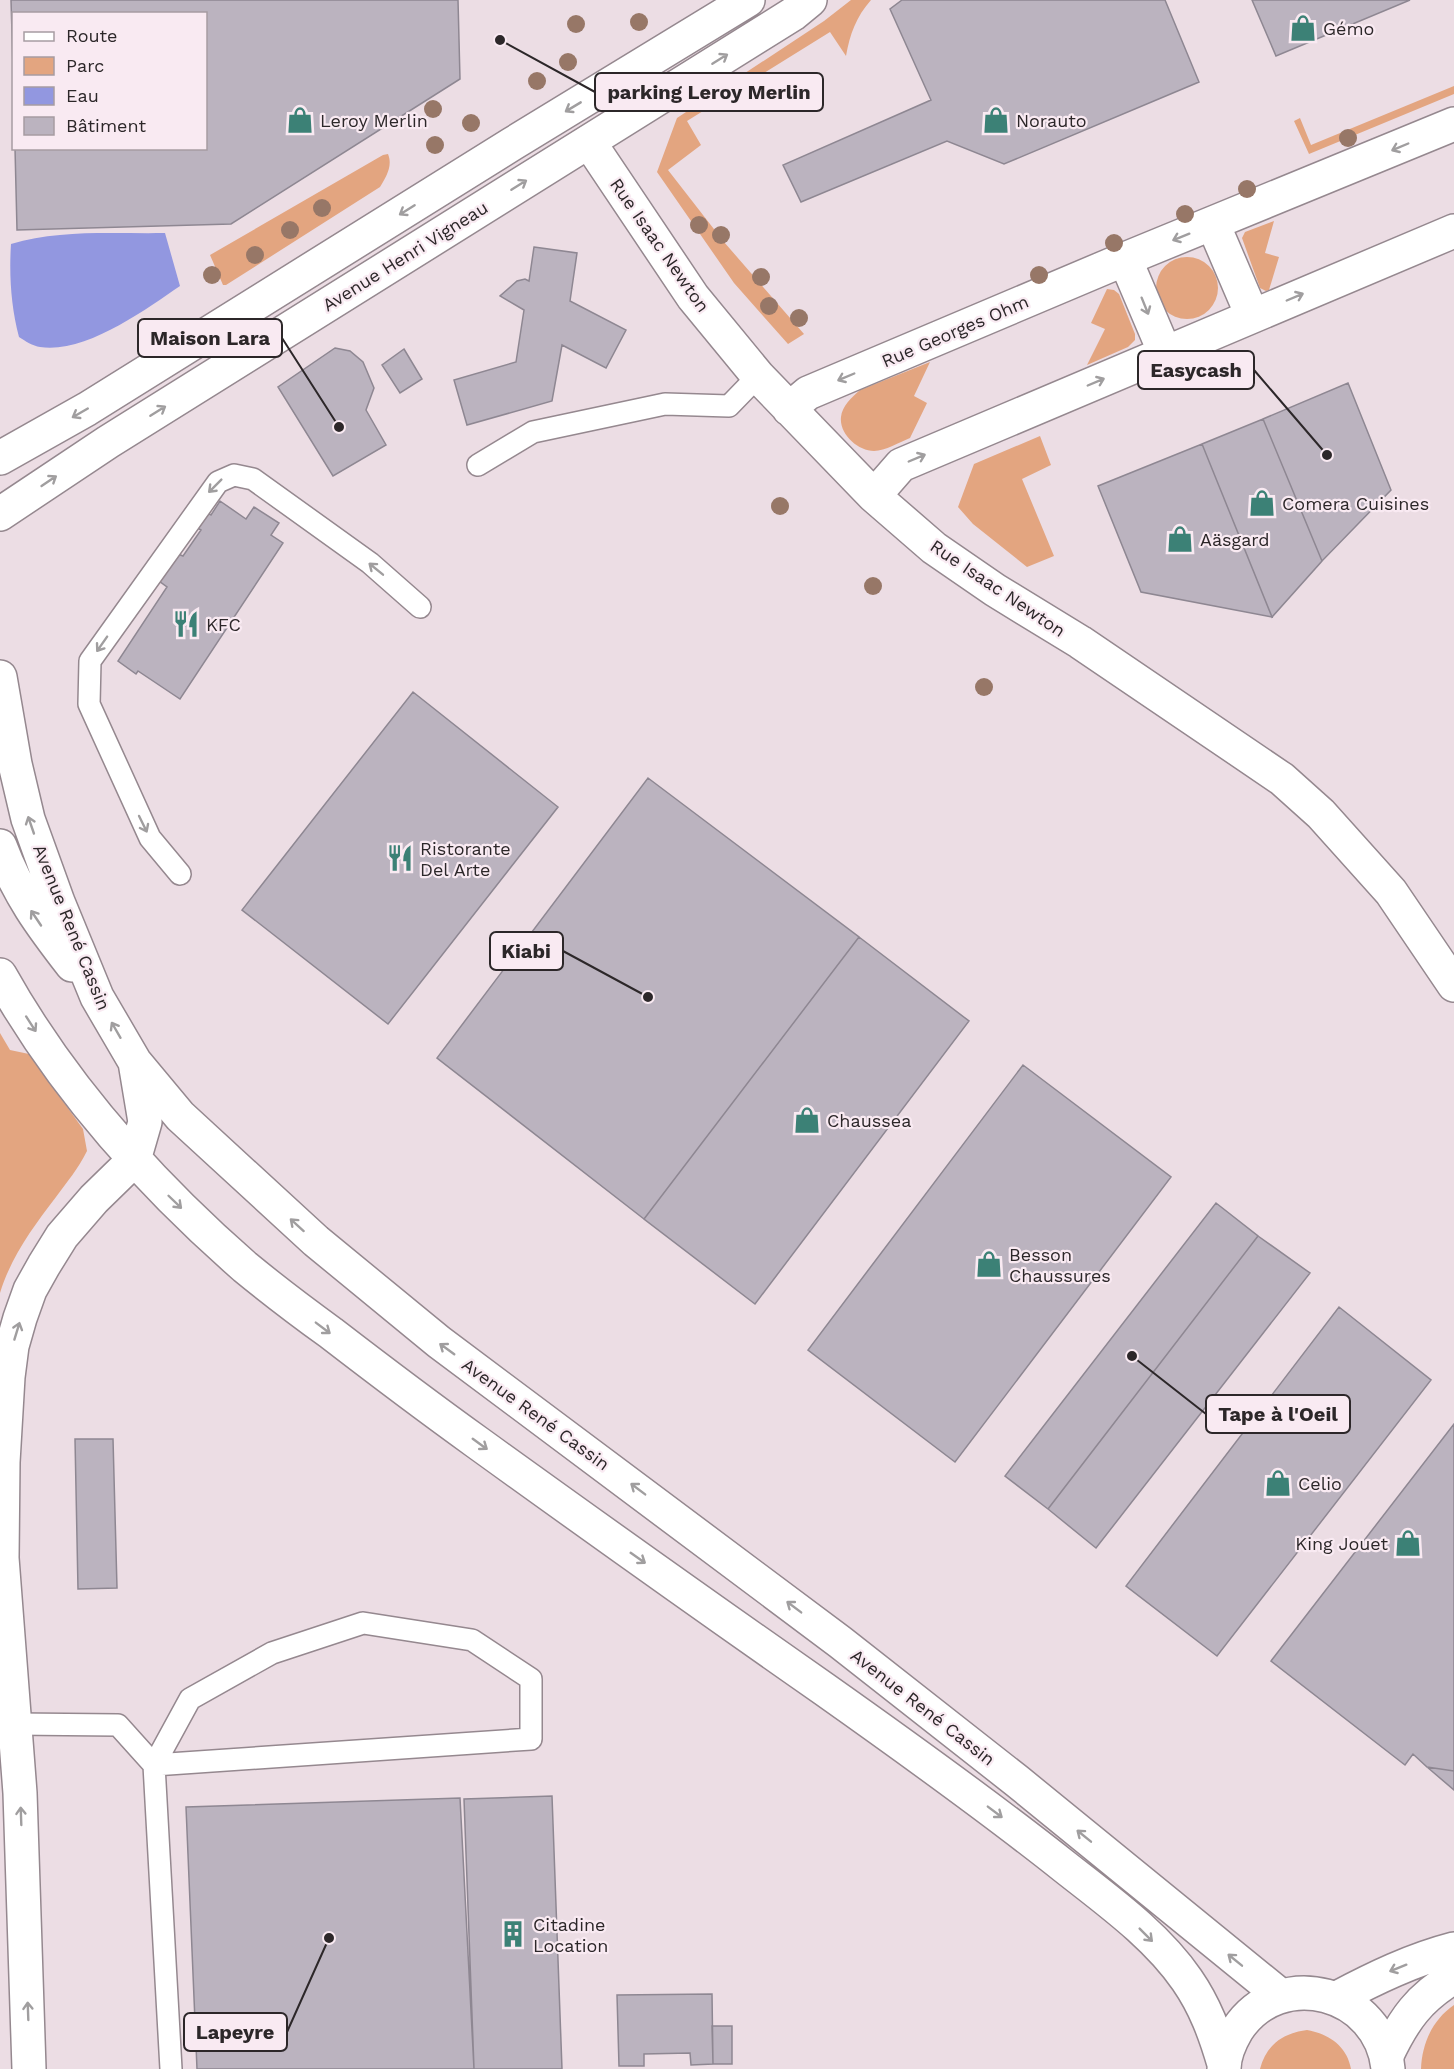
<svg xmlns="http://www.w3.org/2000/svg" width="1454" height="2069" font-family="'Work Sans',sans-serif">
	<rect width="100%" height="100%" fill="#ecdde4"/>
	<!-- green -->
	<path fill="#e3a580" d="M851,0H871C856,17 850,34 846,56L830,32L687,121L701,145L668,170L724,242L804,334L788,344L734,283L657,172L677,118L824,21Z
		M1454,86V94L1309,154L1294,121L1300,118L1311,145Z
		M388,154C393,166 386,177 380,187L226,285H223L210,255L383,155Z
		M1274,221L1265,253L1279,257L1269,290L1266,291L1260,288L1242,238L1245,232Z
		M1156 288a31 31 0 1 1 62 0a31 31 0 1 1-62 0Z
		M1107,289L1114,290L1119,294L1135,334V340L1128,347L1087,365L1105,329L1091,323Z
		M930,362L914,396L927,403L910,438C900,442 885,451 874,451C858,451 839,434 841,417C842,406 852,397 860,390Z
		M1040,436L1051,465L1022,479L1054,556L1027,567L973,524L958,507L974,464Z
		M0,1033L10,1050L29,1054L83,1129L87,1151C78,1169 67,1182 56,1197C33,1227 11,1257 0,1293Z
		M1454,2005V2069H1421C1422,2044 1432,2020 1454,2005Z
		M1307,2030C1329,2034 1347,2046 1351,2069H1260C1266,2045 1283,2033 1307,2030Z"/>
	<!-- water -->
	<path fill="#9297e0" d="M165,233L180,286C145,310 85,354 40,347C33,346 25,341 19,337C11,307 9,275 11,244C60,229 114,234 165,233Z"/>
	<!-- building -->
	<path fill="#bbb3bf" stroke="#8e8792" stroke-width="1.5" d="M11,0H458L460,79L231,224L17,230L15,148H206V14H14V101Z
		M902,0H1165L1199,82L1004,164L947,141L801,202L783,165L931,100L890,9Z
		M1252,0H1410L1276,56Z
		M534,247L577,253L570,301L626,330L606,368L562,345L552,401L467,425L454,380L516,362L524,310L500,296L517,281L525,279L529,281Z
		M335,348L350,351L363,362L374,388L366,410L386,445L333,476L278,387Z
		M404,349L422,379L400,393L382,365Z
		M1348,383L1391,490L1322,561L1263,419Z
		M1263,419L1322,561L1272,617L1202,444Z
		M1202,444L1272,617L1141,592L1098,486Z
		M220,501L246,519L254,507L279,523L271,535L283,543L180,699L138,671L136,674L118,661L167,587L159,581L178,554L183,556L201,530L196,527L206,512L211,515Z
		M413,692L558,807L388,1024L242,910Z
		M648,778L859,937L644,1219L437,1058Z
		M859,937L969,1021L755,1304L644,1219Z
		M1023,1065L1171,1177L955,1462L808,1350Z
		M1216,1203L1258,1236L1048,1509L1005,1476Z
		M1258,1236L1310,1273L1096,1548L1048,1509Z
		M1339,1307L1431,1380L1217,1656L1126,1586Z
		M1454,1424V1771L1427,1767L1413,1754L1405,1765L1271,1661Z
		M75,1439H113L117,1588L78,1589Z
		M1427,1767L1454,1771V1790Z
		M552,1796L562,2069H474L464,1799Z
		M460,1798L474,2069H197L186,1807Z
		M712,1994L713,2064L691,2065L690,2053L644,2054V2066H619L617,1995Z
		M712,2026H732V2064H713Z"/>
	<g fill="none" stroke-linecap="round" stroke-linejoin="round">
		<defs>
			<path id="lane" d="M478,465L533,432L665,404L729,406L758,376
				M180,874L150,838L89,704L90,661L218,482L234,475L253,479L370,563L420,607
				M14,1724L118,1725L154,1765
				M154,1765L531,1739V1679L472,1640L363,1623L272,1653L190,1699L154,1765L171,2069"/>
			<path id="street" d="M589,142L693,297L758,376L874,496L934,548L995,590L1080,642L1282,779L1321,814L1391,892L1454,985
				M1213,224L1252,315
				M1125,259L1165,353
				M789,409L808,393L1125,259L1454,124
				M874,496L901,465L1454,231
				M1337,1998C1375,1978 1412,1960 1454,1949
				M1387,2055C1404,2019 1419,1998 1454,1977"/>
			<path id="secondary" d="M0,458L87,409L512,144L748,0
				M0,514L108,442L793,14L810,0
				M0,677L15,764L28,819L58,902L97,997L135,1062L180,1116L316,1241L439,1342L840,1642L1017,1781L1281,1996
				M0,846C18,894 41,925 72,965
				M0,975C62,1086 149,1183 245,1267C273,1290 302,1312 331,1333C379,1370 428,1407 478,1443C593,1526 708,1608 824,1689C906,1747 987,1805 1065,1867C1108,1901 1156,1935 1187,1980C1205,2006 1215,2033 1224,2064
				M29,2069L20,1793L2,1558L3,1462L8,1377L12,1346L20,1318L30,1290L44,1265L62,1236L94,1199L134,1160L145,1122L135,1062
				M1224,2069C1224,2055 1230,2042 1237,2030C1280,1964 1381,1992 1388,2069"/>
		</defs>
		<!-- lane casing -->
		<use href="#lane" stroke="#95888f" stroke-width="24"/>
		<!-- street casing -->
		<use href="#street" stroke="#95888f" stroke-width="36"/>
		<!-- secondary casing -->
		<use href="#secondary" stroke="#95888f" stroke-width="36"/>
		<!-- lane -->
		<use href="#lane" stroke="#fff" stroke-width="21"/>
		<!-- street -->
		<use href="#street" stroke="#fff" stroke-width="33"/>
		<!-- secondary -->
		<use href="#secondary" stroke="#fff" stroke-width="33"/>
	</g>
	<!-- trees -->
	<g fill="#977767">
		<circle cx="639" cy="22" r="9"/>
		<circle cx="576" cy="24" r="9"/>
		<circle cx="568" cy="62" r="9"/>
		<circle cx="537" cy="81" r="9"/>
		<circle cx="433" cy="109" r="9"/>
		<circle cx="471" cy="123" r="9"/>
		<circle cx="1348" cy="138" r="9"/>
		<circle cx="435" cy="145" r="9"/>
		<circle cx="1247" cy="189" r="9"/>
		<circle cx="322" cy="208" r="9"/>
		<circle cx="1185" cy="214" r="9"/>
		<circle cx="699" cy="225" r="9"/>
		<circle cx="290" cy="230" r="9"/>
		<circle cx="721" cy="235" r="9"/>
		<circle cx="1114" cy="243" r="9"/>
		<circle cx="255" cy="255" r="9"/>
		<circle cx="212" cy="275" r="9"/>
		<circle cx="1039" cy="275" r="9"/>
		<circle cx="761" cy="277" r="9"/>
		<circle cx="769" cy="306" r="9"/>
		<circle cx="799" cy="318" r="9"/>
		<circle cx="780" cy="506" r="9"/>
		<circle cx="873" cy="586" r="9"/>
		<circle cx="984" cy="687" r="9"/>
	</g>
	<!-- one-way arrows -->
	<defs><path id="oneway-shaft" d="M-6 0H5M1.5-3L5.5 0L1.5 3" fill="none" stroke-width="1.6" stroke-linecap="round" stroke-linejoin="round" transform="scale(1.5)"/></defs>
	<g stroke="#a09e9f">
		<use href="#oneway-shaft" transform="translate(720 59) rotate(-32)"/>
		<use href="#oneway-shaft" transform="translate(573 107) rotate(149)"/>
		<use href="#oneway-shaft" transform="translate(1400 147) rotate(157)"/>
		<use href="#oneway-shaft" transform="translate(519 185) rotate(-32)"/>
		<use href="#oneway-shaft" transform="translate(407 210) rotate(148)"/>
		<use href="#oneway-shaft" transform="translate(1181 237) rotate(158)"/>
		<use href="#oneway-shaft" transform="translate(1295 297) rotate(-23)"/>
		<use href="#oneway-shaft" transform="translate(1145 306) rotate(68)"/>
		<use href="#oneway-shaft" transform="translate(846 377) rotate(157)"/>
		<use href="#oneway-shaft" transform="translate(1096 382) rotate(-23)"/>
		<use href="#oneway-shaft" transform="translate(158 411) rotate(-32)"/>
		<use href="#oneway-shaft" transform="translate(80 413) rotate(150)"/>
		<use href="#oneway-shaft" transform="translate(917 458) rotate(-23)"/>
		<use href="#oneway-shaft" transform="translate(49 481) rotate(-34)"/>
		<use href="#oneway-shaft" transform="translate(215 486) rotate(135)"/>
		<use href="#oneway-shaft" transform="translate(376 569) rotate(-141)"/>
		<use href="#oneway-shaft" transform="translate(102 644) rotate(125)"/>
		<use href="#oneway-shaft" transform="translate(143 824) rotate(64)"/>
		<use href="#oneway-shaft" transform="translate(31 825) rotate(-109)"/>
		<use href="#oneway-shaft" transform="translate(36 918) rotate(-124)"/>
		<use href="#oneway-shaft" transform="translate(31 1024) rotate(57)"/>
		<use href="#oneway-shaft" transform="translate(116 1030) rotate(-120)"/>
		<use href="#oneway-shaft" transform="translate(175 1202) rotate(44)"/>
		<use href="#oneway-shaft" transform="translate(297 1225) rotate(-138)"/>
		<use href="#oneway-shaft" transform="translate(323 1328) rotate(37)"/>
		<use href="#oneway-shaft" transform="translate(17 1331) rotate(-73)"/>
		<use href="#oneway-shaft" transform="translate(447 1349) rotate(-144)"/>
		<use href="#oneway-shaft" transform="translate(480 1444) rotate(36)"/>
		<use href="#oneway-shaft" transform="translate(638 1489) rotate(-143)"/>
		<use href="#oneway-shaft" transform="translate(638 1558) rotate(35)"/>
		<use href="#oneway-shaft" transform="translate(794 1607) rotate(-143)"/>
		<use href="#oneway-shaft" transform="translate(995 1812) rotate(37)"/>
		<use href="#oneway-shaft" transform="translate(21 1816) rotate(-92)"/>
		<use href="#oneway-shaft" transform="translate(1084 1836) rotate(-141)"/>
		<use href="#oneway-shaft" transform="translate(1146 1935) rotate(45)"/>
		<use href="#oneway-shaft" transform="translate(1235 1960) rotate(-141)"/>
		<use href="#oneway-shaft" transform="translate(1398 1968) rotate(158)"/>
		<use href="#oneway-shaft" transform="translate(28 2011) rotate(-92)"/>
	</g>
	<!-- icons -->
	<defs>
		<symbol id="shop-bare" viewBox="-9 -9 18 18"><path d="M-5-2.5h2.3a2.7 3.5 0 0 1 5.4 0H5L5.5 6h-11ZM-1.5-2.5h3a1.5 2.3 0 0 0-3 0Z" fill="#3c8176" stroke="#f9eaf2" stroke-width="2.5" paint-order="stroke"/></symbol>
		<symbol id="restaurant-bare" viewBox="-9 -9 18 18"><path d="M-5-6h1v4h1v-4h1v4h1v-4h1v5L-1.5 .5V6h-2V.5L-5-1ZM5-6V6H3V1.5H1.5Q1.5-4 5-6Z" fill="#3c8176" stroke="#f9eaf2" stroke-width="2.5" paint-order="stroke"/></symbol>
		<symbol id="building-bare" viewBox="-9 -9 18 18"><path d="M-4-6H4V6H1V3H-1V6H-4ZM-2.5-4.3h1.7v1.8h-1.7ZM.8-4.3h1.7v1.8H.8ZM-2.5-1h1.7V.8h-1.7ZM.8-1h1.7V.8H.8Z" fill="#3c8176" stroke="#f9eaf2" stroke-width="2.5" paint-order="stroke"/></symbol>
	</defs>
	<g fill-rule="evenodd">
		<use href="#shop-bare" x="1284" y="9" width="38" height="38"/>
		<use href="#shop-bare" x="281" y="101" width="38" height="38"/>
		<use href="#shop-bare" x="977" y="101" width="38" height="38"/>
		<use href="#shop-bare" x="1243" y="484" width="38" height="38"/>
		<use href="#shop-bare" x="1161" y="520" width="38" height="38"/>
		<use href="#restaurant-bare" x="167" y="605" width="38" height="38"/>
		<use href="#restaurant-bare" x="381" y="839" width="38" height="38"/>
		<use href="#shop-bare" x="788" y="1101" width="38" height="38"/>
		<use href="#shop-bare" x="970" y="1245" width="38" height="38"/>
		<use href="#shop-bare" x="1259" y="1464" width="38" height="38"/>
		<use href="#shop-bare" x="1389" y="1524" width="38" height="38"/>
		<use href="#building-bare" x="494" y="1915" width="38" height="38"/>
	</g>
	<g text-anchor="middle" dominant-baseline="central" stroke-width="4.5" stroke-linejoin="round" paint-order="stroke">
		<!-- poi labels -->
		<g font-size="18" fill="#2c2729" stroke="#f9eaf2" text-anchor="start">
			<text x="1323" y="28">Gémo</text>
			<text x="320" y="120">Leroy Merlin</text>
			<text x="1016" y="120">Norauto</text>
			<text x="1282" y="503">Comera Cuisines</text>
			<text x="1200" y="539">Aäsgard</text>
			<text x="206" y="624">KFC</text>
			<text x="420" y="848">Ristorante<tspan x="420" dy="21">Del Arte</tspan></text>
			<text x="827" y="1120">Chaussea</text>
			<text x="1009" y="1254">Besson<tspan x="1009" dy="21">Chaussures</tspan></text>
			<text x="1298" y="1483">Celio</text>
			<text x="1388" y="1543" text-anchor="end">King Jouet</text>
			<text x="533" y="1924">Citadine<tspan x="533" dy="21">Location</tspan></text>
		</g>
		<!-- street labels -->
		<g font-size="18" fill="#2c2729" stroke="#f9eaf2">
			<text transform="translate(660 245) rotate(55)">Rue Isaac Newton</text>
			<text transform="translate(405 256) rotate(-32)">Avenue Henri Vigneau</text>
			<text transform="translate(955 331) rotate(-23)">Rue Georges Ohm</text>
			<text transform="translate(998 588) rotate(34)">Rue Isaac Newton</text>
			<text transform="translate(72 927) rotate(68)">Avenue René Cassin</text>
			<text transform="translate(536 1414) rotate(36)">Avenue René Cassin</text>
			<text transform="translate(923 1707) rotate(38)">Avenue René Cassin</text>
		</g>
	</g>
	<!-- callouts -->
	<path fill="none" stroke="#2c2729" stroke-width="2" d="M500 40L595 92M339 427L282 338M1327 455L1254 370M648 997L563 951M1132 1356L1206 1414M329 1938L287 2032"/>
	<g fill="#2c2729" stroke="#f9eaf2" stroke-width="2">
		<circle cx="500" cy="40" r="6"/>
		<circle cx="339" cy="427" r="6"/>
		<circle cx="1327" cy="455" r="6"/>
		<circle cx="648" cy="997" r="6"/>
		<circle cx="1132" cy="1356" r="6"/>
		<circle cx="329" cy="1938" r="6"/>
	</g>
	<g fill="#f9eaf2" stroke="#2c2729" stroke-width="2">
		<rect x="595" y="73" width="228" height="38" rx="6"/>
		<rect x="138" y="319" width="144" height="38" rx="6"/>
		<rect x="1138" y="351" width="116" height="38" rx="6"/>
		<rect x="490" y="932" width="73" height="38" rx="6"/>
		<rect x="1206" y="1395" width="144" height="38" rx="6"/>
		<rect x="184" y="2013" width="103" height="38" rx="6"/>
	</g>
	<g font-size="20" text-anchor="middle" font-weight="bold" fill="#2c2729">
		<text x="709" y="99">parking Leroy Merlin</text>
		<text x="210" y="345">Maison Lara</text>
		<text x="1196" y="377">Easycash</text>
		<text x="526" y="958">Kiabi</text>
		<text x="1278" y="1421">Tape à l'Oeil</text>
		<text x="235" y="2039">Lapeyre</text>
	</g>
	<!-- legend -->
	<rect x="12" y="12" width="195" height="138" fill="#f9eaf2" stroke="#a79ca2" stroke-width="1.5"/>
	<rect x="24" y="32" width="30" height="9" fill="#ffffff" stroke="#a79ca2" stroke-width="1.5"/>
	<text x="66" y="42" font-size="18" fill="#2c2729">Route</text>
	<rect x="24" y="57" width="30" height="18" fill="#e3a580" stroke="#a79ca2" stroke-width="1.5"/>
	<text x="66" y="72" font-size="18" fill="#2c2729">Parc</text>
	<rect x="24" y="87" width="30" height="18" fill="#9297e0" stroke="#a79ca2" stroke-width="1.5"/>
	<text x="66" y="102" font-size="18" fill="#2c2729">Eau</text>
	<rect x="24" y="117" width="30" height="18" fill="#bbb3bf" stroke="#a79ca2" stroke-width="1.5"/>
	<text x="66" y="132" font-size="18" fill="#2c2729">Bâtiment</text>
</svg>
